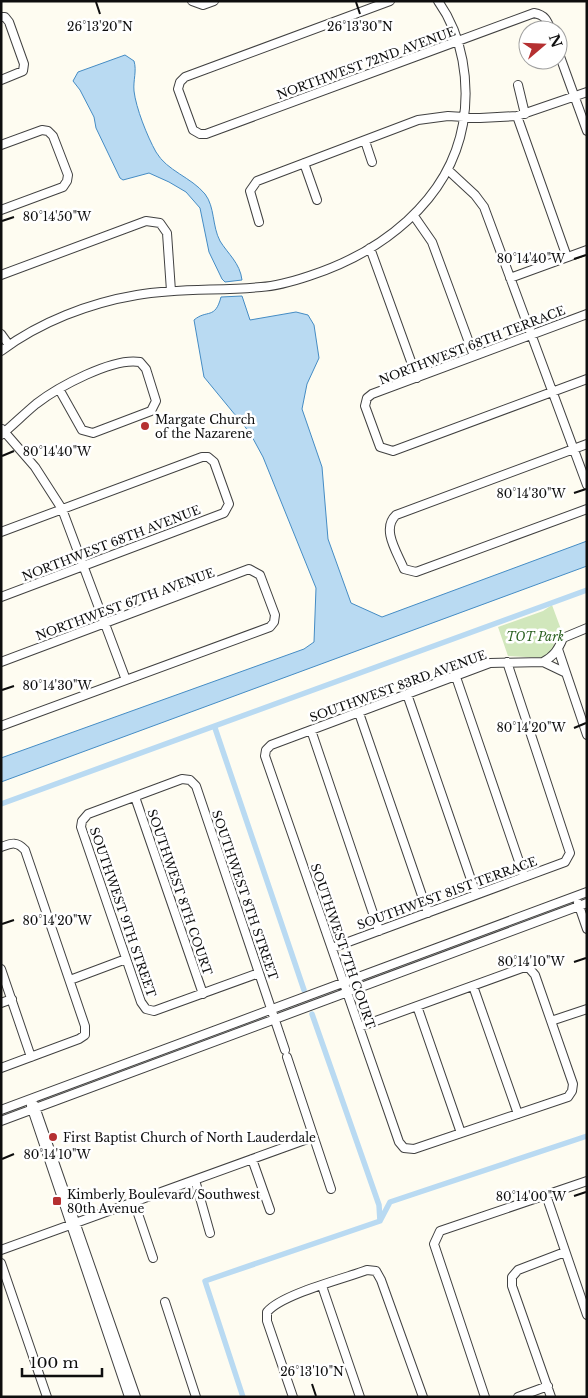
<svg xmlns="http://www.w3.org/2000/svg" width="588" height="1398" font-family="'Libre Baskerville',serif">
	<rect width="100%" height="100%" fill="#fefcf1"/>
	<!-- green -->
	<path fill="#d1e7bc" d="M552,605L562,632L555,642L554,650L544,658L508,656L498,627L543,611Z"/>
	<!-- water -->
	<path fill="#b9daf2" stroke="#458cc4" d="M125,55L134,61C137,71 133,80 134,91C136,108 147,136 156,152C167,171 191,177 205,194C215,207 212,226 220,241C228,254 240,263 242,280L225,282L222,279L209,252L200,208L186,192L169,182L149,173L123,180L120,178L96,128L94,117L80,90L73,81L78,72Z
		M242,296L250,320L296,312L308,315L314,325L319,358L307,384L302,409L322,467L328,539L351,603L382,617L587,541V566L1,782V758L304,649L314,642L316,588L263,457L250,433L204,377L194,320C207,309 215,320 221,297Z"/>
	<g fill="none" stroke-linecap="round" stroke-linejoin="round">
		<!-- canal -->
		<path stroke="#b9daf2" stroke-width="5.5" d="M215,728L304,990
			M1,804L587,590
			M312,1014L379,1205L380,1221
			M243,1397L205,1281L380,1221L390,1202L587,1136"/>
		<defs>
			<path id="minor" d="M192,1L203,5L214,1
				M390,1L185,77L180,82L178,89L193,130L200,134H206L534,13C545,15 547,20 551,30
				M1,17H5L9,22L24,64L23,71L1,80
				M558,51L587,131
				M518,85L525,114
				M517,116L567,257
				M365,141L372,162
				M1,145L42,130L48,131L53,136L68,175L67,181L63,187L1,210
				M304,163L317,200
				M448,170L475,195L484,207L587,485
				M414,216L432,242L474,356
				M259,222L250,191L257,181L418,120L448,116L480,118L517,116L587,92
				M370,248L417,378
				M1,275L146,221L160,223L167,233L171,291
				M510,278L587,250
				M587,314L372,394L367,398L365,406L380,447L393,451L587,379
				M1,334L9,345
				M1,351C40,322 89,303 137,295C178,288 220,291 261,287C278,286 294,281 309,276C380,253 449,202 463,124C470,83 463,36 438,1
				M2,429L35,467L62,509L126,680
				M1,435C13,425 24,414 36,404C58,387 113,357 140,362L146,369L156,401L151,411L93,433L82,430L59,389
				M587,444L396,515C381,529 397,552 404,569L416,572L587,509
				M1,532L202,457H208L214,462L229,504L224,513L1,597
				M558,649L587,735
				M1,662L249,569L260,575L275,615L274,622L270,627L1,726
				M543,662C554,656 558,650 563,638L587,628
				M456,677L524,876
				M407,694L476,894
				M359,713L428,913
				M311,730L379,931
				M135,797L203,994
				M1,847C12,843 17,841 25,850L85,1026V1035L79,1039L1,1068
				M578,903L587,929
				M332,948L565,862L570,853L507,662
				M1,969L31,1057
				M259,973L154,1011L146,1009L141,1002L81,827L82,821L88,814L182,779L190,780L196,786L285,1050
				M70,980L126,959
				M473,986L518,1114
				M1,1003L12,999
				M417,1006L461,1133
				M551,1021L587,1009
				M359,1027L522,968H529L535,975L573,1084L572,1091L568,1097L414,1149L404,1148L399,1142L265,756L266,750L271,745L490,663L543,662L566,673
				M287,1057L331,1189
				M34,1104L136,1397
				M31,1106L129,1397
				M1,1110L587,892
				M1,1121L587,903
				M252,1159L270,1210
				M195,1180L210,1233
				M546,1195L587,1315
				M134,1202L153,1258
				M1,1250L313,1137
				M1,1263L47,1397
				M322,1286L360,1397
				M165,1302L196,1397
				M293,1397L267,1321V1312C282,1294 343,1279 367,1270L376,1271L381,1280L423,1397
				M485,1397L434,1244L440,1231L587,1181
				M518,1397L548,1386
				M551,1397L512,1286V1277L518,1270L565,1252"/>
		</defs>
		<!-- minor casing -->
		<use href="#minor" stroke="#414141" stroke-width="10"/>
		<!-- minor -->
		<use href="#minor" stroke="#fff" stroke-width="8"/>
	</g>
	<!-- ticks -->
	<path fill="none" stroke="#0e0e0e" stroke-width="2" d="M96,2L100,14M356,2L360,14M2,221L14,217M574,259L586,255M2,456L14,451M574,493L586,489M2,690L14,686M574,728L586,723M2,924L14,920M574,962L586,958M2,1159L14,1154M574,1196L586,1192M312,1384L316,1396"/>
	<!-- markers -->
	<g fill="#b53031" stroke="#fff" stroke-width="2">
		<circle cx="145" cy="426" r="5"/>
		<circle cx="53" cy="1137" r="5"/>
		<rect x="52" y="1196" width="10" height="10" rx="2.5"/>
	</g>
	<g text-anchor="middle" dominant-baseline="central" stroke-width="5" stroke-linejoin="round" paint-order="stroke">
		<!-- street labels -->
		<g font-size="12" fill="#0e0e0e" stroke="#fff">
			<text transform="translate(366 63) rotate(-20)">NORTHWEST 72ND AVENUE</text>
			<text transform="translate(472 345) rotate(-21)">NORTHWEST 68TH TERRACE</text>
			<text transform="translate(111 543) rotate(-21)">NORTHWEST 68TH AVENUE</text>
			<text transform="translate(125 604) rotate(-20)">NORTHWEST 67TH AVENUE</text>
			<text transform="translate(398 686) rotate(-20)">SOUTHWEST 83RD AVENUE</text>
			<text transform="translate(180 892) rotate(71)">SOUTHWEST 8TH COURT</text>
			<text transform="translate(447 893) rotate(-20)">SOUTHWEST 81ST TERRACE</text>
			<text transform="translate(245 895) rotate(71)">SOUTHWEST 8TH STREET</text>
			<text transform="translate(123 912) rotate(71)">SOUTHWEST 9TH STREET</text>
			<text transform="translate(343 946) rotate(71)">SOUTHWEST 7TH COURT</text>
		</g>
		<!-- poi labels -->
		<g font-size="12" fill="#0e0e0e" stroke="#fff" text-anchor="start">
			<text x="155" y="419">Margate Church<tspan x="155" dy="14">of the Nazarene</tspan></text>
			<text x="63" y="1137">First Baptist Church of North Lauderdale</text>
			<text x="67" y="1194">Kimberly Boulevard/Southwest<tspan x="67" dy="14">80th Avenue</tspan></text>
		</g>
		<!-- park labels -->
		<g font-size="12" font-style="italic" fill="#2d6223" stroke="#fff">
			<text x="535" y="636">TOT Park</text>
		</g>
	</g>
	<g font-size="12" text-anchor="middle" fill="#0e0e0e" stroke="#fff" stroke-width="5" stroke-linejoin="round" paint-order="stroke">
		<text x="100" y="31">26°13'20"N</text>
		<text x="360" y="31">26°13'30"N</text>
		<text x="57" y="221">80°14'50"W</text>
		<text x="531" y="263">80°14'40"W</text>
		<text x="57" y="456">80°14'40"W</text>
		<text x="531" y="498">80°14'30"W</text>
		<text x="57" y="690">80°14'30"W</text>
		<text x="531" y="732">80°14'20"W</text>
		<text x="57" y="925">80°14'20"W</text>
		<text x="531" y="966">80°14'10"W</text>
		<text x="57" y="1159">80°14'10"W</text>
		<text x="531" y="1201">80°14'00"W</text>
		<text x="312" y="1376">26°13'10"N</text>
	</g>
	<!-- border -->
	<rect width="588" height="1398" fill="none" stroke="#0e0e0e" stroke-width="5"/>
	<!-- north arrow -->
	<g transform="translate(543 45) rotate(71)"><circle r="24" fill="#ffffff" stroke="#9f9f9f"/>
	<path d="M0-4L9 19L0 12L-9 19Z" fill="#b53031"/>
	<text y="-8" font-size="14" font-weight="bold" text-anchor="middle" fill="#0e0e0e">N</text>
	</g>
	<!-- scale -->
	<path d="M22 1368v8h80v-8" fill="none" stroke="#0e0e0e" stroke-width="2.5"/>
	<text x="30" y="1368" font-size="15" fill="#0e0e0e" stroke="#ffffff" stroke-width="4" paint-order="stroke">100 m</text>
</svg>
